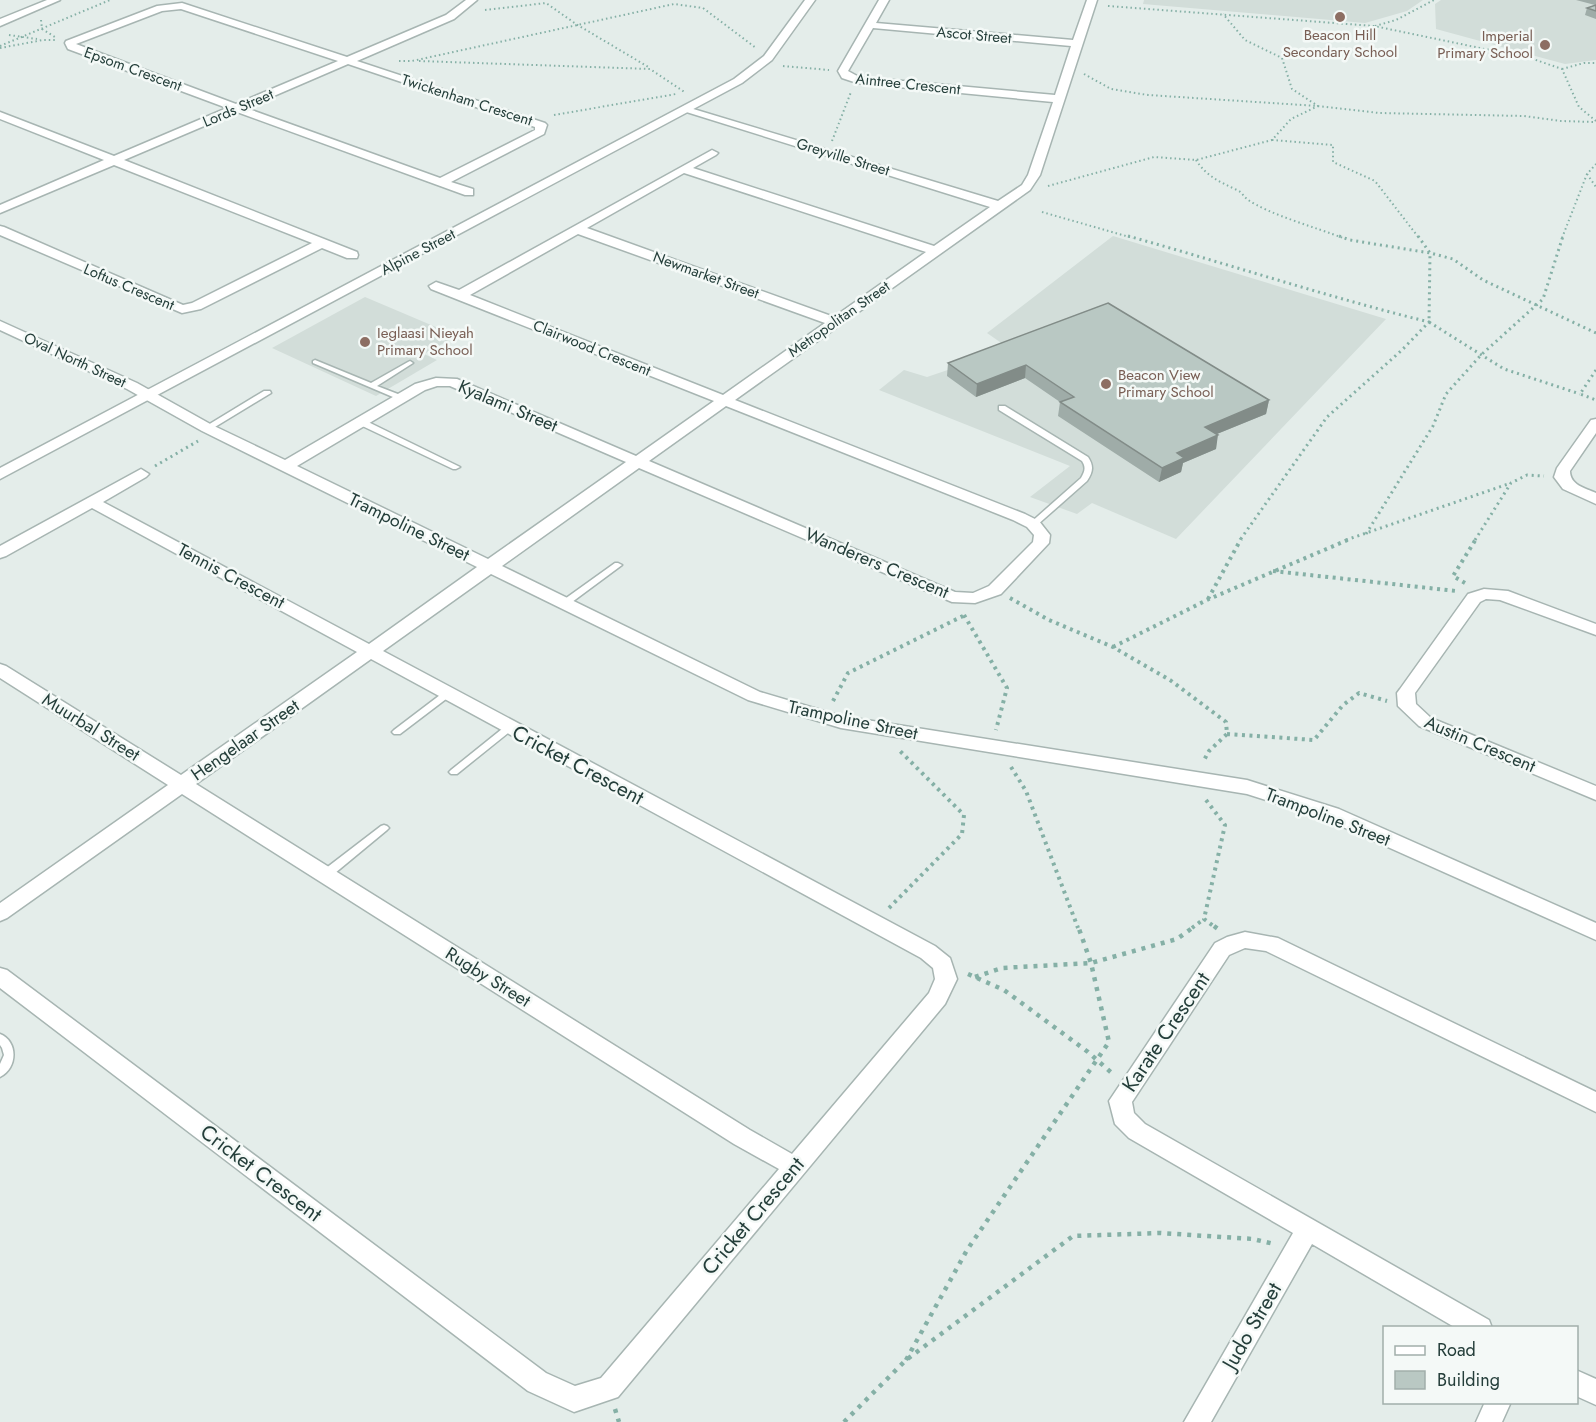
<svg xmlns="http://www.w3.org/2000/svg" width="1596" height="1422" font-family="Jost,sans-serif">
	<rect width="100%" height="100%" fill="#e4edea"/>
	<!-- built -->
	<path fill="#d2ddd9" d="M1144,0H1423L1407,11L1365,23L1143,4Z
		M1441,0H1596V60L1565,64L1436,29L1435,4Z
		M1113,236L1386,319L1176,539L1092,503L1077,514L1030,497L1070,466L879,390L904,370L927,377L1010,349L987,333Z
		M365,297L457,336L424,354L437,360L376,396L272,348Z"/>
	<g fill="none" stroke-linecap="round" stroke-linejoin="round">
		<defs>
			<path id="service" d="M315,360L371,383L408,362L410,361L413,363L377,386L403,396V400H400L313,363V361Z
				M264,391H270L271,393L210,430H204L203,428Z
				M999,406H1005L1088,457C1094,466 1093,472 1087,481L1036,526H1033L1029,524L1081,478C1085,471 1086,467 1082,461L999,410Z
				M356,419H362L460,467L456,469H453L356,423Z
				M615,563H618L622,565L568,605H562L561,603L562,601Z
				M447,691L451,694L450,696L400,734H394L392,732L394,730L444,692Z
				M510,724L515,727L513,729L457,774H451L449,772L451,770L507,725Z
				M384,825L387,826L389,828L387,830L329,878H321L320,875L321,872L381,826Z
				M0,1034C18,1041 18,1068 0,1077V1064L4,1055L2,1048L0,1045Z"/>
			<path id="minor" d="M47,0H60L0,26V19Z
				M466,0H477L454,19L357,61L545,123L547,125L544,134L451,182L473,189V195H465L237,112L124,160L357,252L358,255L357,258H347L322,248L201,309L182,313L0,235V226L4,227L183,305L192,303L312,243L114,165L0,213V205L104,160L0,119V112L114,156L227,108L68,49L65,43L66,41L157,6L182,3L347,57L446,15ZM181,9L338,61L236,104L76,44L162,11ZM348,64L535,127V130L440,178L246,108Z
				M879,0H889L876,23L1073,40L1087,0H1097L1040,175L1030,190L735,400L1025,514L1039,521L1050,535L1049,543L1001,594L975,603L952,602L639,468L502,566L760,692L841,716L1247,780L1339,809L1596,923V940L1325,819L1247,794L841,728L748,700L491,574L383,651L935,946L950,958L957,979L945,1004L618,1397L574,1412L528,1391L0,988V968L7,970L546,1373L575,1386L601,1378L779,1169L734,1144L182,794L7,918L0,921V903L168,785L0,678V664L6,666L181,775L357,652L92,508L6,556L0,558V546L141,469L149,474L146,477L103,502L369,644L477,567L202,431L127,389L0,330V321L137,383L212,425L285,460L415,384L436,378L457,379L636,456L714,401L431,289L429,286L436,282L459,290L712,150L718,153L716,155L693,168L934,246L990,207L680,110L686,107L690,108L998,201L1022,185L1028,175L1053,102L857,83L842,78L838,71ZM873,28L1071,46L1055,95L859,77L848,71ZM684,173L926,252L834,317L587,228ZM578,234L825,323L723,395L470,295ZM437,386H450L626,462L488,559L297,466L425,390ZM726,406L1013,520L1027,527L1034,535L1033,542L989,586L973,593L955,592L649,461ZM371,659L921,958L933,968L935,979L929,993L792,1154L750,1130L196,784Z
				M1596,419V433L1570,471C1570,485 1585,488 1596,493V504L1563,489L1554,477L1557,468L1591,420Z
				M1484,589L1508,591L1596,624V635L1500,600L1486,599L1480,602L1415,693L1416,704L1431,718L1596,786V800L1419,726L1398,706L1397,693L1400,689L1468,594Z
				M1245,932L1278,938L1596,1092V1112L1266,951L1245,948L1229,955L1132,1102L1134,1113L1145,1124L1489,1320L1492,1328H1456L1312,1244L1211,1422H1184L1293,1233L1129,1138L1115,1124L1109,1101L1215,943L1227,937Z
				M1576,1370L1596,1379V1405L1576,1396Z
				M1485,1402H1511L1502,1422H1476Z"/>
			<path id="tertiary" d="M805,0H815L772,60L742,83L0,479V468L734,79L764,56Z"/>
		</defs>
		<!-- service casing -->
		<use href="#service" stroke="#a7b5b2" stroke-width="3"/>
		<!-- minor casing -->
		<use href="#minor" stroke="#a7b5b2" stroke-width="3"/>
		<!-- tertiary casing -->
		<use href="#tertiary" stroke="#a7b5b2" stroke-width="3"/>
		<!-- path-far3 -->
		<path stroke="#85b0a6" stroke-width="2" stroke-dasharray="1.5 3" stroke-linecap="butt" d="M1108,6L1374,26L1533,59L1562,69L1579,107L1596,121
			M485,10L546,3L576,24L650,68
			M41,20L42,29L55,37
			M1375,26L1396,20L1434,0
			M9,35L37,39
			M0,46L110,0
			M0,48L43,40H57
			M399,61H412L674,4L703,8L756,48
			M419,61L650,69L686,93
			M783,66L829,70
			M1562,69L1584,63H1596
			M1084,74L1111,89L1148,95L1318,106L1379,113L1524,116L1561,121L1595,122
			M554,115L676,94
			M1272,140L1333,145V162L1375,181L1419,238
			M832,141L851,92
			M1196,160C1206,176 1220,182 1237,190C1242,192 1243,196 1247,199C1267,214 1318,228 1343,238
			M1587,174L1596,187
			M1048,186L1154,157L1196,160L1272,140L1291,119L1318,106L1292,89L1282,58L1245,40L1223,14
			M1042,212L1133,238
			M1562,238L1587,174L1596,164"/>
		<!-- path-far2 -->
		<path stroke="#85b0a6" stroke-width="3" stroke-dasharray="2 4" stroke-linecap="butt" d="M1128,236C1228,264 1328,297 1429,322L1402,350L1327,417L1240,540
			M1339,236L1350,240L1430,253L1429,322L1504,369L1580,394
			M1418,236L1430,253L1453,259L1483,280L1596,333
			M1596,370L1580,394L1596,400
			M155,466L198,441
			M1366,534L1433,426L1446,394L1481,355L1543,299L1563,236
			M1346,540L1511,483
			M1475,540L1511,483L1527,475L1544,476"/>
		<!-- path-far1 -->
		<path stroke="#85b0a6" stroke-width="4" stroke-dasharray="3 4.5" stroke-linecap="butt" d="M1273,571L1456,591
			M1465,583L1453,576L1476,539
			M1010,598L1049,620L1113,647L1170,680L1226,722L1227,734L1209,751L1203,762
			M1208,599L1241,539
			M964,615L1007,688L996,730
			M1113,647L1209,599L1350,539
			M833,701L848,673L963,616
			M1227,734L1314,740L1343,705L1359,693L1387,701
			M1011,767L1026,791L1078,928
			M1206,800L1225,825L1204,919L1216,928
			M889,908L962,834L964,815L899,750
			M1192,928L1204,919"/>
		<!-- path -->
		<path stroke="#85b0a6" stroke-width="4.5" stroke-dasharray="4 6" stroke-linecap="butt" d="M1214,926L1218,929
			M968,974L1004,990L1088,1052L1114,1075
			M975,977L1002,968L1091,963L1177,939L1195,926
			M906,1360L967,1250L1109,1042L1091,963L1078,926
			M615,1409L619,1422
			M844,1422L906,1360L1073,1236L1160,1233L1253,1239L1274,1244"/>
		<!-- service -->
		<use href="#service" fill="#fff" fill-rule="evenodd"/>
		<!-- minor -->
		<use href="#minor" fill="#fff" fill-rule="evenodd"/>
		<!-- tertiary -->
		<use href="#tertiary" fill="#fff" fill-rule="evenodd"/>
	</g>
	<!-- wall -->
	<path fill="#9faca8" d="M1576,0H1596V19L1585,15L1587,8L1595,5Z
		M1108,303L1269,400L1266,414L1217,434L1216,449L1183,463L1181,472L1159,482L1058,416L1060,402L1025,378L976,397L947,376L948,363Z"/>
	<!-- shaded-wall -->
	<path fill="#828c88" d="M1026,365L1025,378L976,397L977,384Z
		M1269,400L1266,414L1202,440L1205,427Z
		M1218,435L1216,449L1183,463L1181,472L1159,482L1162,468L1177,453Z"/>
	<!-- building -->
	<path fill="#b9c8c3" stroke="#828c88" stroke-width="1.5" d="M1596,5V11L1587,8Z
		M1108,303L1269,400L1205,427L1218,435L1177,453L1184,458L1162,468L1060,402L1074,397L1026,365L977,384L948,363Z"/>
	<!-- markers -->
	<g fill="#8d6e63" stroke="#f4f9f7" stroke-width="2">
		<circle cx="1340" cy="17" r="6"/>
		<circle cx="1545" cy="45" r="6"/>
		<circle cx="365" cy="342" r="6"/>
		<circle cx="1106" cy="384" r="6"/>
	</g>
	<g text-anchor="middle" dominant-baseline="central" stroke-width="5" stroke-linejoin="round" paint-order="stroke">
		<!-- far-street labels -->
		<g font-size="15" fill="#243e3a" stroke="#f4f9f7">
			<text transform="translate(974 35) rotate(5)">Ascot Street</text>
			<text transform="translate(133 69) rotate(20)">Epsom Crescent</text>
			<text transform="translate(908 84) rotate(6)">Aintree Crescent</text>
			<text transform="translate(467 100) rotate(18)">Twickenham Crescent</text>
			<text transform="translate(238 108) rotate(-23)">Lords Street</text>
			<text transform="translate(843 157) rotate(17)">Greyville Street</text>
			<text transform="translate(418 252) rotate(-28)">Alpine Street</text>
			<text transform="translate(706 275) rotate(20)">Newmarket Street</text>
			<text transform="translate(129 287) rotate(23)">Loftus Crescent</text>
			<text transform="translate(839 319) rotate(-35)">Metropolitan Street</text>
			<text transform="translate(592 348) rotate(22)">Clairwood Crescent</text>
			<text transform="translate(75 360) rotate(25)">Oval North Street</text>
		</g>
		<!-- far-education labels -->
		<g font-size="15" fill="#785e54" stroke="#f4f9f7" text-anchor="start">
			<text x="1340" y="35" text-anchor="middle">Beacon Hill<tspan x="1340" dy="17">Secondary School</tspan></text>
			<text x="1533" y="36" text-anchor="end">Imperial<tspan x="1533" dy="17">Primary School</tspan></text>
			<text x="377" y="333">Ieglaasi Nieyah<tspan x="377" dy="17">Primary School</tspan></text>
			<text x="1118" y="375">Beacon View<tspan x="1118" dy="17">Primary School</tspan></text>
		</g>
		<!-- street labels -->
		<g font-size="18" fill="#243e3a" stroke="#f4f9f7">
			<text transform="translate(508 406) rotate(23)">Kyalami Street</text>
			<text transform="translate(409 527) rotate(26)">Trampoline Street</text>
			<text transform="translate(877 563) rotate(23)">Wanderers Crescent</text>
			<text transform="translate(231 576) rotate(28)">Tennis Crescent</text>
			<text transform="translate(853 720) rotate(12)">Trampoline Street</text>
			<text transform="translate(91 727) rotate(32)">Muurbal Street</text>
			<text transform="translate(245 740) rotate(-35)">Hengelaar Street</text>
			<text transform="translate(1480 744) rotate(23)">Austin Crescent</text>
			<text transform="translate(1328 817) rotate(21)">Trampoline Street</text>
			<text transform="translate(488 977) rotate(32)">Rugby Street</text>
		</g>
		<!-- near-street labels -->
		<g font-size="21" fill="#243e3a" stroke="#f4f9f7">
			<text transform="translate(578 765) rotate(28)">Cricket Crescent</text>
			<text transform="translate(1166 1032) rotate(-56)">Karate Crescent</text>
			<text transform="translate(261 1173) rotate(37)">Cricket Crescent</text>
			<text transform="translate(753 1216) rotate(-50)">Cricket Crescent</text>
			<text transform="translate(1252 1326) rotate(-60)">Judo Street</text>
		</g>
	</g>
	<!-- legend -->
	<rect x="1383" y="1326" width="195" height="78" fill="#f4f9f7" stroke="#a1aeab" stroke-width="1.5"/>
	<rect x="1395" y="1346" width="30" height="9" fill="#ffffff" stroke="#a1aeab" stroke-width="1.5"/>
	<text x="1437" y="1356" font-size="18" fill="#243e3a">Road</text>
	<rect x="1395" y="1371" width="30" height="18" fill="#b9c8c3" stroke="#a1aeab" stroke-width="1.5"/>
	<text x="1437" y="1386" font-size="18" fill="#243e3a">Building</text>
</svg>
